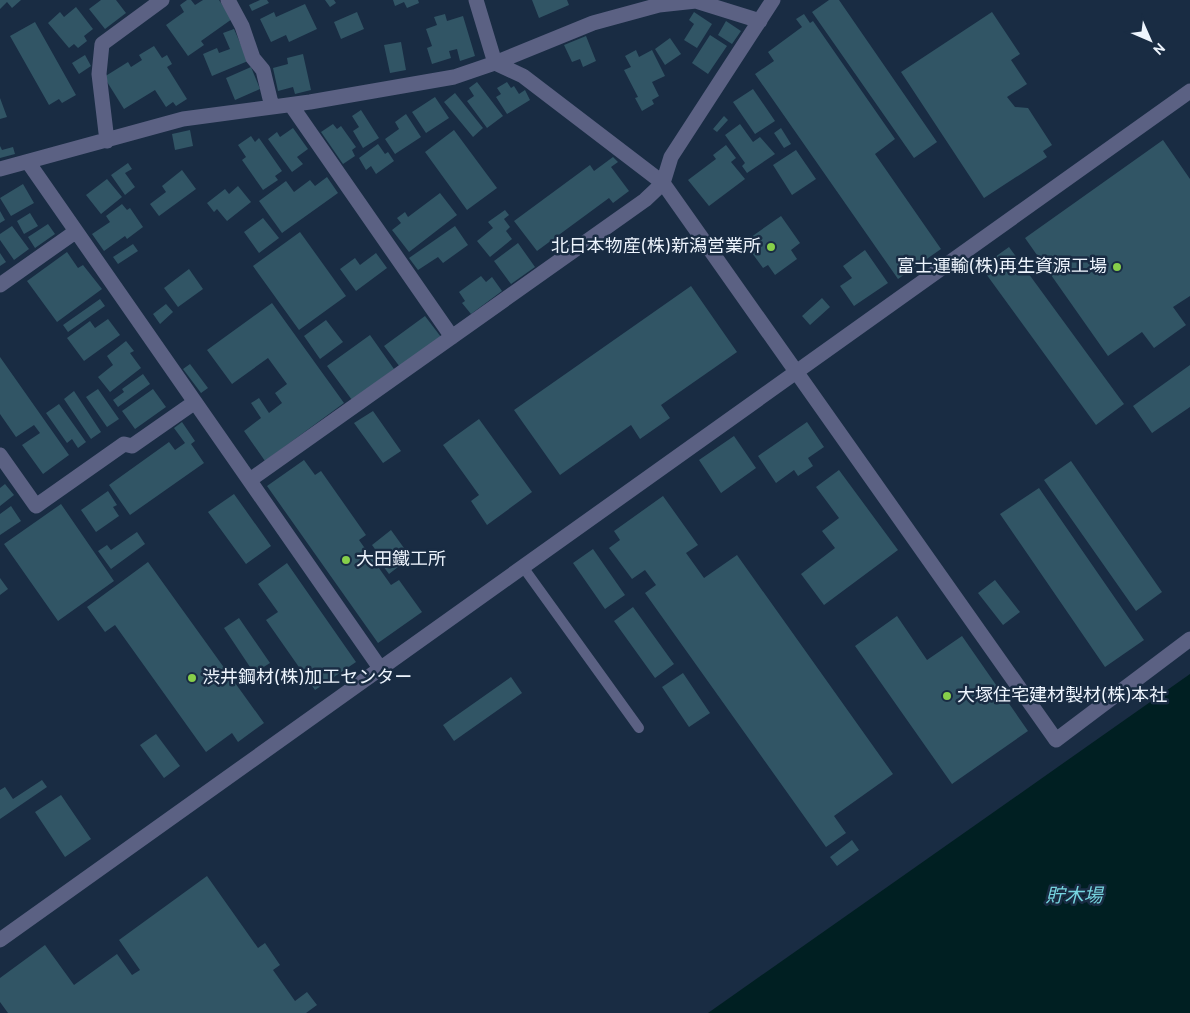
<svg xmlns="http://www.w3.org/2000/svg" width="1190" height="1013" font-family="Overpass,'Noto Sans JP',sans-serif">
	<rect width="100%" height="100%" fill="#192c43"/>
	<!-- water -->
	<path fill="#001f22" d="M1190,674V1013H708Z"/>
	<!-- building -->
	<path fill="#315565" d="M0,0H21L12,8L7,2L0,9Z
		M101,0H116L126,13L105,29L89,9Z
		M187,0H191L195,5L203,0H219L232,19L201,41L204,45L188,56L166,25L184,12L180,5Z
		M260,0H267L269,3L252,11L249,5Z
		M325,0H334L336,3L330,7Z
		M393,0H418L419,3L407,8L404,2L395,6Z
		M532,0H567L569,5L539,18Z
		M829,0H839L937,142L914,158L812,12Z
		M305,4L317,29L289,42L286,35L271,42L260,19L274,12L276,17Z
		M76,7L93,29L84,36L87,41L78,48L74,44L69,48L48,23L60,12L64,17Z
		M357,12L364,29L341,39L334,22Z
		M694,12L712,24L697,48L684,40L694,24L689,20Z
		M992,12L1020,54L1011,60L1027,84L1007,97L1015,107L1028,108L1052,145L1043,151L1047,157L984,198L901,72Z
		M445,14L447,21L463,16L475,56L460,61L457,49L449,51L451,58L432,64L427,48L432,46L426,29L437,25L434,17Z
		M804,14L810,23L813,21L895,139L875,154L941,249L898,279L755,74L774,61L768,52L802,27L796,19Z
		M726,21L741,31L732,44L718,35Z
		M35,22L76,95L62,103L59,99L49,105L10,36Z
		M234,29L248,61L212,76L203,54L217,48L219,53L230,49L223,33Z
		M710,35L727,46L708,74L692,63Z
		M586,36L596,61L583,67L580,59L572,62L564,45Z
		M670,38L681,54L665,65L655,49Z
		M401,42L406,70L390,73L384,45Z
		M154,46L162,58L167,55L172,64L167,67L187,99L176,106L173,102L166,107L155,90L124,109L104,77L128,62L131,67L142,60L139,55Z
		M636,50L639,57L652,50L665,76L652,82L659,96L652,100L654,104L642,111L635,98L638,97L624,70L631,67L625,56Z
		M303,54L311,90L295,94L293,87L278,91L273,68L288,64L287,58Z
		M85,55L91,66L79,74L72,63Z
		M251,67L260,89L235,100L226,78Z
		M477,82L503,116L487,128L467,101L474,96L469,88Z
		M507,82L511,88L514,86L519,94L525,90L530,100L507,114L496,97L501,94L497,88Z
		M753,89L775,121L755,134L733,102Z
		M455,93L483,128L473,137L444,102Z
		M435,97L449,118L426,133L412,112Z
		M0,98L7,117L0,119Z
		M361,110L379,138L363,148L353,131L359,127L352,116Z
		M406,114L421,137L395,154L385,139L399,129L395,122Z
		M724,116L728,120L717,132L713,129Z
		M333,124L337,129L341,126L356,147L352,150L355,156L343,164L321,132Z
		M740,124L753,142L760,137L775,154L747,173L742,166L745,163L725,135Z
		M293,128L308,149L297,157L303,164L292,172L268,139L277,132L280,137Z
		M781,128L791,144L784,148L774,133Z
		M190,130L193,146L175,150L172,134Z
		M454,130L497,188L467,210L425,152Z
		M251,136L255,142L259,138L282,171L275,176L278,180L263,190L242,160L246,157L238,145Z
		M1163,140L1190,179V296L1173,307L1186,325L1154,348L1142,332L1108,356L1025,238Z
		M378,144L385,154L388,152L394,161L376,174L371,166L366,170L359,158Z
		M726,145L736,158L731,162L745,179L709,206L688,180L716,159L713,155Z
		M0,146L2,150L13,147L15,154L0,158Z
		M796,150L816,179L792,195L773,165Z
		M613,157L618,162L611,167L629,191L613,203L609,198L537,251L514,221L590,165L594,171Z
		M128,163L132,169L125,173L135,187L125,195L111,175Z
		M182,170L196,189L159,216L150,204L166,192L162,186Z
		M327,177L338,193L282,233L259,201L286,181L294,192L310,180L315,186Z
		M107,179L122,197L101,214L86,195Z
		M23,184L34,203L11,216L0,198Z
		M238,186L251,202L227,221L217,209L214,212L207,203L225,189L229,194Z
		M440,193L457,215L409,252L392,230L401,223L397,218L405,212L408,217Z
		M122,204L127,210L130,208L143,227L127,239L125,236L104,251L92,234L110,222L106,216Z
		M505,210L509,215L504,219L510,227L506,231L512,239L490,257L477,241L493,228L488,222Z
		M0,211L5,220L0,223Z
		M30,213L38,226L24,234L17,221Z
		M781,216L800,243L791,250L797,259L775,275L768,265L763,268L744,242Z
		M263,218L279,238L259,253L244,232Z
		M48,224L55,234L35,248L28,237Z
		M12,226L29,249L14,260L0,240V234Z
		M455,226L468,245L443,263L438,257L418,270L409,258Z
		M300,232L346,296L299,330L253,266Z
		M518,243L535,267L511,284L494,261Z
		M133,244L138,251L118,264L113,257Z
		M1009,247L1124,404L1096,425L981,267Z
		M865,250L888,283L854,306L840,286L852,278L843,266Z
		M67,252L78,268L83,265L102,289L57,322L27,281Z
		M0,253L6,262L0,266Z
		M376,253L387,268L356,291L340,269L355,258L360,265Z
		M189,269L203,289L178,307L164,288Z
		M481,276L486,282L492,277L502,291L471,314L462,303L465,301L459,292Z
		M691,286L737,352L661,405L670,418L640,439L631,425L560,475L514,410Z
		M822,298L830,307L810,325L802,316Z
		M100,299L105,306L68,332L63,325Z
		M272,303L344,403L265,461L244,431L261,418L251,403L259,398L269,413L282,403L275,393L287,384L268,358L232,384L207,350Z
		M166,304L173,312L160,324L153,314Z
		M425,316L441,337L400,367L384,346Z
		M108,319L120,335L84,361L67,338L90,321L95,328Z
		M326,320L343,342L320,359L304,336Z
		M370,335L394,369L352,400L327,366Z
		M126,341L134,351L130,353L141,368L110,392L98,377L113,365L107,356Z
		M0,357L69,455L43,474L22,445L40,433L34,425L16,437L0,414Z
		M190,364L208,388L201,393L183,369Z
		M1190,365V407L1152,433L1133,406Z
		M143,374L150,384L118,407L113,400L124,392L122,389Z
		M98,389L119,419L107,427L86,397Z
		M153,389L166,407L135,429L122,411Z
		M74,391L101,432L91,439L64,399Z
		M59,404L86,442L78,448L72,439L67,443L46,413Z
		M373,411L401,451L383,463L354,423Z
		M479,419L532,492L487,525L471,501L479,495L443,445Z
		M182,422L195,441L191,444L204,463L130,515L109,485L169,442L175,450L185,443L174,428Z
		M807,422L824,447L808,458L813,466L798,476L794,470L776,483L758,456Z
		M734,436L756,468L721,493L699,460Z
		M304,460L315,475L321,471L366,535L359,540L391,585L399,580L422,612L378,643L267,486Z
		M1071,461L1162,592L1136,611L1044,480Z
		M839,470L898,550L824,605L801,574L835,548L822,531L839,518L816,487Z
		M5,484L14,495L0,506V488Z
		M1039,488L1144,640L1105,667L1000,514Z
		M108,491L117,505L113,507L119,516L96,532L81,510Z
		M234,494L271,546L246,564L208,512Z
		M663,496L698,545L686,553L704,578L737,555L893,774L834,816L846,833L826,847L645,593L656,585L645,570L632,579L609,548L620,540L614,531Z
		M61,504L114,581L58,621L4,544Z
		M11,506L21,521L0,535V514Z
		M391,530L404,548L400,552L407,560L389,574L377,558L380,556L372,545Z
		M137,532L145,544L111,569L98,551L107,545L111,550Z
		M593,549L625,595L605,609L573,563Z
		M148,562L264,723L238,742L232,733L206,752L115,625L105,632L87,607Z
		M287,563L356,662L315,690L266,620L278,612L258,584Z
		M0,578L8,589L0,595Z
		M995,580L1020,612L1003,625L978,593Z
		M633,607L674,664L655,678L614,621Z
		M897,616L927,660L962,636L1028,731L952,784L855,646Z
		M239,618L270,663L254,673L224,628Z
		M683,673L710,713L689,727L662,687Z
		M511,677L522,693L454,741L443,725Z
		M156,734L180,766L164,778L140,745Z
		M42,780L47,787L0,819V790L5,787L13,799Z
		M61,795L91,839L65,857L35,812Z
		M852,840L859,850L837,866L830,857Z
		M207,876L258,948L265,943L280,965L273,970L295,1001L307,992L317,1005L306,1013H8L0,1002V978L45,945L74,985L117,954L132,975L140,970L119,940Z"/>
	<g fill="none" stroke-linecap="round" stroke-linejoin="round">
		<!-- lane -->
		<path stroke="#5b6183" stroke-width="10" d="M523,567L639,728"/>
		<!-- street -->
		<path stroke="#5b6183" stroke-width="15" d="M228,0L242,26L253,58L263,70L272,107
			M476,0L495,63
			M495,63L523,76L663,183L1056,740L1190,639
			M291,105L452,337
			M107,141L99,74L102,44L162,0
			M28,162L380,668
			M0,169L183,119L310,102L454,77L495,63L593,23L659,5L696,1L760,21
			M0,285L75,232
			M0,455L36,506L124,444L132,446L195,402
			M250,480L645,200L663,183L671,157L773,0
			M0,940L1190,91"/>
	</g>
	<!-- markers -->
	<g fill="#87cf4a" stroke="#192c43" stroke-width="2">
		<circle cx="771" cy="247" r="5"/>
		<circle cx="1117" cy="267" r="5"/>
		<circle cx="346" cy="560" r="5"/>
		<circle cx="192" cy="678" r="5"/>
		<circle cx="947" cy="696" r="5"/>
	</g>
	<g text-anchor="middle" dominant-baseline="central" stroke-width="5" stroke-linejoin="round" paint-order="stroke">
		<!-- poi labels -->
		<g font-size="18" fill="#edf4fd" stroke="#192c43" text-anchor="start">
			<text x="761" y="247" text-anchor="end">北日本物産(株)新潟営業所</text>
			<text x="1107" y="267" text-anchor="end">富士運輸(株)再生資源工場</text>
			<text x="356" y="560">大田鐵工所</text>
			<text x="202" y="678">渋井鋼材(株)加工センター</text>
			<text x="957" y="696">大塚住宅建材製材(株)本社</text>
		</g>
		<!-- water labels -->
		<g font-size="19" font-style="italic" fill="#76d4df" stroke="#192c43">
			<text x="1074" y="897">貯木場</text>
		</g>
	</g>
	<!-- north arrow -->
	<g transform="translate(1150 40) rotate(135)" stroke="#192c43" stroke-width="4" paint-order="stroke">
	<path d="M0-4L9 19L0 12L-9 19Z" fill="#edf4fd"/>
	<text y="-8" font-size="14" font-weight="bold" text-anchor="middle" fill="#edf4fd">N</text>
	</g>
</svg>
